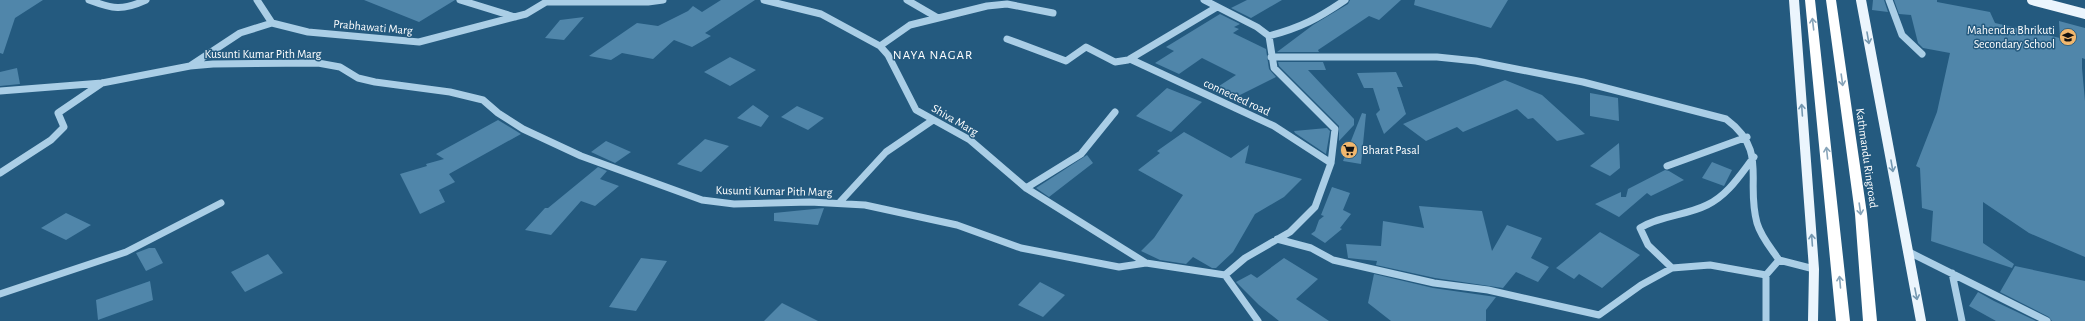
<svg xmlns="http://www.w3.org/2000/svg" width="2085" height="321" font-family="'Alegreya Sans',sans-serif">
	<rect width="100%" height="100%" fill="#245a7f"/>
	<!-- building -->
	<path fill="#5086aa" d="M0,0H43L15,18L3,54L0,53Z
		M364,0H455L419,22Z
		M721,0H755L705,33L711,36L692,47L674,40L653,59L622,53L611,60L589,56L637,23L658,26L688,11L693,6L702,12Z
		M1247,0H1282L1251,18L1231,8Z
		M1350,0H1401L1379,20L1369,16L1318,50L1319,52H1277L1313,25L1348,4Z
		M1415,0H1508L1491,28L1414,5Z
		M1873,0H1884L1888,12L1872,10Z
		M1894,0H1937V2L1990,12L1995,23L2060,38L2059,21L2085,28V59L2082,58V68L2085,101V257L2029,233L1983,202V243L2014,264L2012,268L1931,241L1933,211L1922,208L1920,168L1916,166L1937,112L1950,53L1923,48L1918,43L1911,15L1899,14Z
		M1220,14L1240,24L1234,27L1239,29L1233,33L1266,49L1269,69L1276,77L1234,98L1216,88L1236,75L1202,58L1179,74L1155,63L1174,51L1166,47Z
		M584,17L564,40L545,38L560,20Z
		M730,57L756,70L730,86L704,72Z
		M1278,62H1323L1326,70H1308L1354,119V125L1339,141V126L1279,66Z
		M17,68L20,84L0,86V72Z
		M1396,72L1403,87H1397L1406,114L1384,134L1376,114L1380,110L1373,88H1364L1357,73Z
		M1505,80L1542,95L1585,134L1557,141L1533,118L1528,119L1517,109L1463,132L1457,127L1426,141L1403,124Z
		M1167,88L1202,102L1171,132L1136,116Z
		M1590,93L1618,98L1619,121L1590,116Z
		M753,105L769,116L761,127L737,118Z
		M797,106L824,118L808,130L781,117Z
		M1362,113L1366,114L1361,164L1343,161Z
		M498,120L521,134L449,174L455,182L439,190L445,202L420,214L400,174L427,166L426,164L444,159L436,154Z
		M1327,128L1330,131L1326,154L1295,133L1294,131Z
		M1184,132L1231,158L1249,145L1245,163L1302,179L1284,197L1255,214L1233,252L1216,268H1212L1193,257L1186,264L1160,260L1141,251L1154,238L1183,195L1138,170L1160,153L1157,151Z
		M705,139L729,146L701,172L677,164Z
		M606,141L631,152L615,163L591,152Z
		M1619,143L1620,168L1610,176L1590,166Z
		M1087,155L1093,163L1049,197L1036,188Z
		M1712,162L1732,170L1724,186L1702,178Z
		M598,167L607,171L600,179L619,186L595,206L581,201L551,235L525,230L545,208H548Z
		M1665,170L1669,171L1684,180L1651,196L1647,193L1619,217L1595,204L1621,192V197H1626L1628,189Z
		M1332,187L1350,193L1343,210L1351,214L1340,228L1342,229L1325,243L1311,234L1315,231L1319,220L1324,216L1321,215Z
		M1419,206L1482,211L1492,251L1507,225L1542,238L1531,258L1549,267L1538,282L1516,272L1503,288L1435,278L1376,265L1377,261L1348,258L1346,244L1381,246L1383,221L1424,228Z
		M824,208L818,225L774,221V213Z
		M66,213L91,225L66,240L41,228Z
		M1600,232L1640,255L1602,288L1579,274L1574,279L1556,268Z
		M149,248H155L163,263L146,271L136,253Z
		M268,254L283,273L245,292L231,272Z
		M641,258L667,261L636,311L609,307Z
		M1284,258L1318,279L1296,299L1329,321H1279L1259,305L1236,282L1251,274L1257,278Z
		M2015,266L2085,281V321H2052L2049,317L2000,292Z
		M1374,274L1433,288L1496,297L1486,310V321H1391L1368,303Z
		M150,281L153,300L98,320L96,300Z
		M1040,282L1065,295L1043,317L1018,305Z
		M1978,292L1994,301L2036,321H1996L1969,306Z
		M782,303L818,321H764Z"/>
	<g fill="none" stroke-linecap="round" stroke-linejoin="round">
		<!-- minor -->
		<path stroke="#aacee6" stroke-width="7" d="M89,0C113,9 122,11 146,0
			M257,0L272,23L308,32L419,42L526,14L546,2H648L663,0
			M460,0L515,17
			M764,0L821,14L880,46L888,55L916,110L970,140L1026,188L1146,263
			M907,0L938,18
			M1204,0L1257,27L1269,36L1274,68L1335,129L1331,163L1315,207L1290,232L1245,258L1225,275
			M1889,0L1902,35L1922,54
			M1269,36C1302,27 1317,19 1345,0
			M1007,39L1066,61L1086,47L1115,62L1128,60L1217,7
			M880,46L910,25L987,6L1007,4L1053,13
			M1271,57H1437L1476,61L1583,82L1726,119C1769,151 1745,180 1757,223C1761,237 1771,248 1779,260
			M1130,59L1274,126L1331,163
			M190,66L213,64L318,63L340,67L358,78L375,82L450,92L483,100L498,113L523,129L581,156L702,200L734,204L810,202L865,205L957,225L1021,248L1119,267L1146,263L1225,275L1258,321
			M0,91L102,83L190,66L240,33L272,23
			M1667,166L1747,137
			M0,173L51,140L64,127L58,113L102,83
			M1026,188L1081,154L1115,112
			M839,203L886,152L933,120
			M1277,239L1311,248L1333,260L1434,283L1488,290L1599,315L1641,285L1672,268L1710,265L1766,275L1779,260L1814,269
			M1907,251L2047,321
			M1672,268L1648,245L1640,228C1661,215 1685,216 1707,205C1728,195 1740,175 1754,157
			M1952,273L1962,321
			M1766,275V321
			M0,294L126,252L221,203"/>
		<!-- major -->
		<path stroke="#ebf5fd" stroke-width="10" d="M1794,0L1814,269L1813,321
			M1861,0L1921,321
			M2032,0L2085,14"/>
		<!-- highway -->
		<path fill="#fff" fill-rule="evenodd" d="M1805,0H1815L1850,321H1836Z
			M1826,0H1836L1867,214L1877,321H1863L1855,214Z"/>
	</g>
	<!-- one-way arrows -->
	<defs><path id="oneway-shaft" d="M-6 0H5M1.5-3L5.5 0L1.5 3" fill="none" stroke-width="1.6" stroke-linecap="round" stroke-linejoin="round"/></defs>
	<g stroke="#87a4b9">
		<use href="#oneway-shaft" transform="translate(1813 24) rotate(-97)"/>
		<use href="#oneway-shaft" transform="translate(1842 80) rotate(82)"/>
		<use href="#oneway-shaft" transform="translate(1827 153) rotate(-96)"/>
		<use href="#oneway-shaft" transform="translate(1860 209) rotate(82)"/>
		<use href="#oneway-shaft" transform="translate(1840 282) rotate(-95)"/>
	</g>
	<g stroke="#7498b1">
		<use href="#oneway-shaft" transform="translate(1868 38) rotate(80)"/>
		<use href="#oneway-shaft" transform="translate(1802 110) rotate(-94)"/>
		<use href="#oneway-shaft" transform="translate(1892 166) rotate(80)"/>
		<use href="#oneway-shaft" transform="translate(1812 240) rotate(-94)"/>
		<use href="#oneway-shaft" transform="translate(1916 294) rotate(79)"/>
	</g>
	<!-- icons -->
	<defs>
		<symbol id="school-disc" viewBox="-11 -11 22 22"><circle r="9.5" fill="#f1b76d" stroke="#245a7f"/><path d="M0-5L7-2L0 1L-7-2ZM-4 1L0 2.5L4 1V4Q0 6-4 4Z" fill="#111"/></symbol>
		<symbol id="supermarket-disc" viewBox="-11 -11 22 22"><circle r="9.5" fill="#f1b76d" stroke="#245a7f"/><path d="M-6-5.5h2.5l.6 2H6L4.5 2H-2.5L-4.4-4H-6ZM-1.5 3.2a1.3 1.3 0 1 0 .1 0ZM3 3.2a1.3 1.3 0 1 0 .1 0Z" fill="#111"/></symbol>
	</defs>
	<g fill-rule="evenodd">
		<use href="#school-disc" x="2058" y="27" width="20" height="20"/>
		<use href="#supermarket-disc" x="1339" y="140" width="20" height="20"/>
	</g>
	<g text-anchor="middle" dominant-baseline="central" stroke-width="3" stroke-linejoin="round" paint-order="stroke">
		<!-- street labels -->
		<g font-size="12" fill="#fff" stroke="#245a7f">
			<text transform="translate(373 27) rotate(5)">Prabhawati Marg</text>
			<text x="263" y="54">Kusunti Kumar Pith Marg</text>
			<text transform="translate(1237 97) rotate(25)">connected road</text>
			<text transform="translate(955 120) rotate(30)">Shiva Marg</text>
			<text transform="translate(1867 158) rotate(82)">Kathmandu Ringroad</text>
			<text transform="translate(774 191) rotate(1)">Kusunti Kumar Pith Marg</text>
		</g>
		<!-- poi labels -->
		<g font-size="12" fill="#fff" stroke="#245a7f" text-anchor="end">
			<text x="2055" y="30">Mahendra Bhrikuti<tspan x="2055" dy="14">Secondary School</tspan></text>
			<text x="1362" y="150" text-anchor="start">Bharat Pasal</text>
		</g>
		<!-- neighbourhood labels -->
		<g font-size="13" letter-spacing="1" fill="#fff" stroke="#245a7f">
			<text x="933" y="55">NAYA NAGAR</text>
		</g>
	</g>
</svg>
